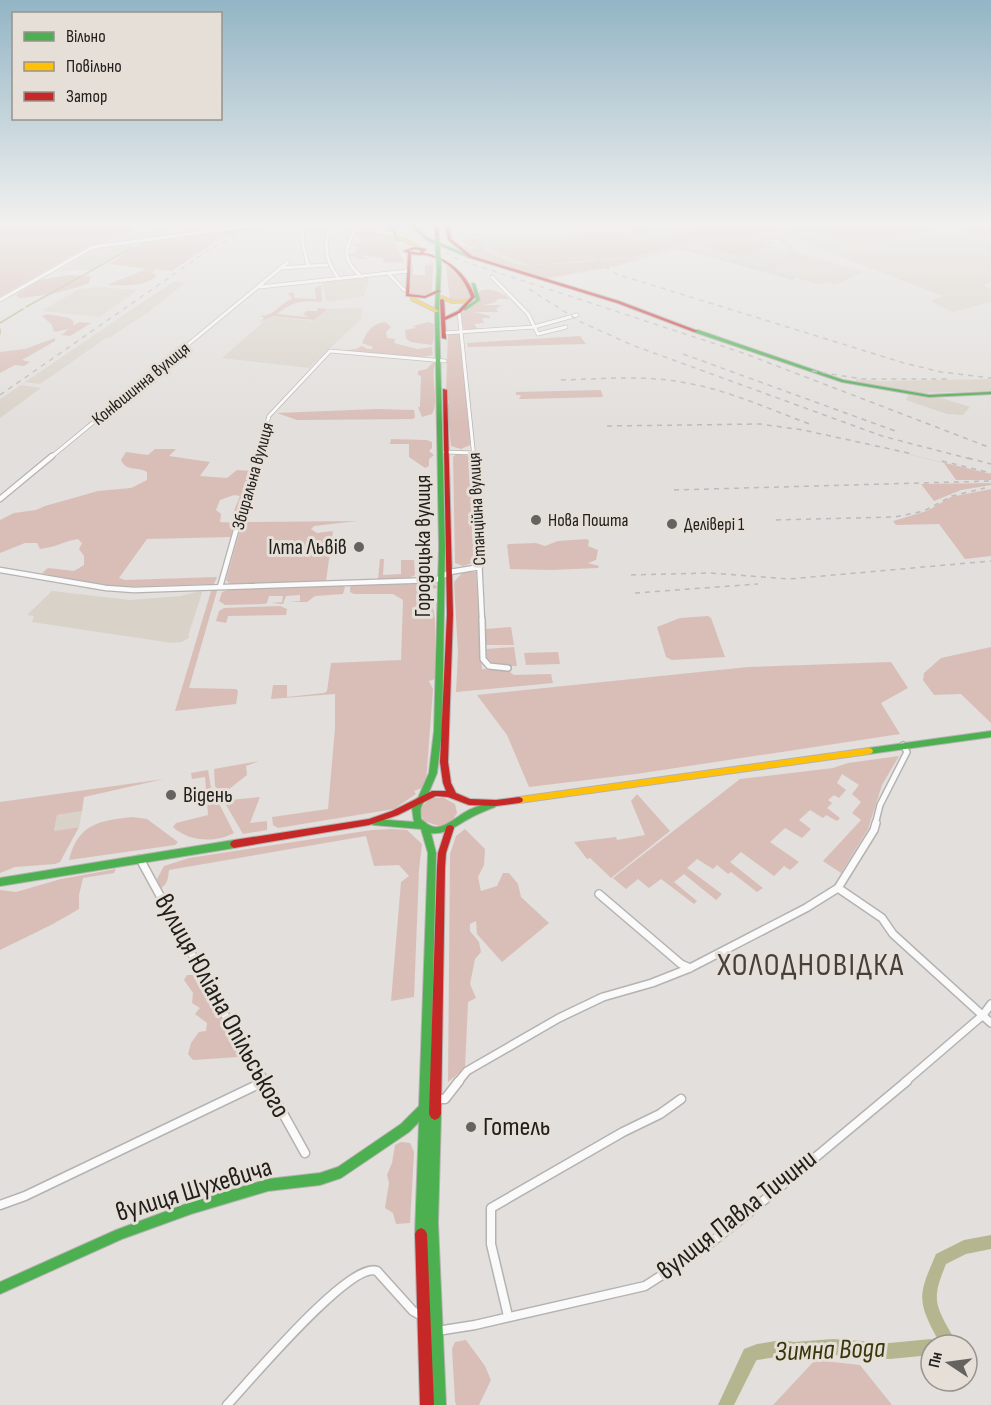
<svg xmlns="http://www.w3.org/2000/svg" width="991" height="1405" font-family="'Sofia Sans Condensed',sans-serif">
	<rect width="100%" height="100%" fill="#e2dfdc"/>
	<!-- built -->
	<path fill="#d9d2c9" d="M164,225H203L214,229L103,244Z
		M611,225H991V282L983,285L991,289V302L953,312L931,301L943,296L791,238L784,240L773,235L705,246L741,256L732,260L694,250L704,246L676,250L613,267L548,279L485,259L473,250L477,246L467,245L460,240L563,239L586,232L612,231Z
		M141,241L94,270L59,271L99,247Z
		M769,246L800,253L863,272L835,285L826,282L820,285L737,261Z
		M367,277L369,281L364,296L327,302L321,281Z
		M174,281L185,283L150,311L109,338H106L40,384L25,382Z
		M98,287L138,290L99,317L41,311L79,289Z
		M362,308L361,319L309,368L222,358L270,316L313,321L326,309Z
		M856,379L882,381L991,379V391L922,393L856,382Z
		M21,385L41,388L0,418V399Z
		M909,394L945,399L970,407L963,415L947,414L906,400Z
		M52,591L130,600L181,596L200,591L202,593L188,636L190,637L182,642L172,643L32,622L34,616L27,615Z
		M82,811L79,827L54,831L57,815Z"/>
	<!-- green -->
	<path fill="#d9beb8" d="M0,225H137L131,228L132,232L99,245H90L0,297Z
		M637,225H647L643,233L627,238L636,242L654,238L677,247L634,257L529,265L488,248L508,242L509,245L558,244V241L584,234L633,233Z
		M716,225H769L784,231L682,247L664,239L666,236Z
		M779,225H991V239L950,225L926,231L918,230L916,234L858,246L819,232L799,231Z
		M258,226L217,240L172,271L156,269L152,272L157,276C144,287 123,286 107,285L147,269L109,264L144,241Z
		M373,226L389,231L404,262L384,263L382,258L361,255L368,259H357L354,256L348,257L347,254H354L358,247L350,244L359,243V238L364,235L354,234L355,232L371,230Z
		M773,235L782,239L763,240L765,246L741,256L703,246Z
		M483,239L484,250L515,264L526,266L643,258L608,267L546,278L475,257L470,255L476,253L468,254L459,246L469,247L470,249L477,247L467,245L460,240Z
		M427,252C449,263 468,273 477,296L481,290C490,288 503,292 509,299H497L496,302L484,305H502L496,309L498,312H474L490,316V318H482L484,323L474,324L478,329L466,330L463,327L460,314L474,299C472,275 446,258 423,254Z
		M433,263L432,293L421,297L409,295L410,266L413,265V275H425V266Z
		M446,265C458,273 473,285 470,300L450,301Z
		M70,275L91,276L89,283C66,292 43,296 19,298L16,295L39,280Z
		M321,285L322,302C302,300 292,302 277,314L306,317L308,316L303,315L306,311H317L318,308L327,309L314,320L272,316L260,322L264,318L261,316C276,315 280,303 292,299L288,293L293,292L295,298L316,299L315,288Z
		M47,314L70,318L74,322L73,326L79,322L91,323L70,336L61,335L69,329L54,332L52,325L42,316Z
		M385,322L391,327L386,332L387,338L395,339L394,343L417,349L432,347L433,355L417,358L340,351L356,349L362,346L367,349H372L373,347L362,343C366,333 372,323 385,322Z
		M429,322L434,324C433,332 435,338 432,345L411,342L406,339L405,330L416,328L413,326Z
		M459,333L461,334L468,421L471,423L469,431L471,434L470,445L461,449L451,446L447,407L449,402L446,393L448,334Z
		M580,336L586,344L468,347L467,343Z
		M55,338V341L22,360L30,362L24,366L15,365L0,373V352L25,349Z
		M432,363H436C429,375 440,399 432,414L422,417L418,407H420L421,376L418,375V371L427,369Z
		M601,390L603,397L522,399H519L521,395H516V392Z
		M377,409L414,410L415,417L413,419L297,420L277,413Z
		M391,439L426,440L432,442V448L429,451L434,455L429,459V466L425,468L409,457V444H390Z
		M846,439L858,442L991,474V480H956L944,463Z
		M155,449H176L169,456L210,462L200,476L227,478L237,470L251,471L240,510L234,511L240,496L234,495L220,500L216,510L221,514L220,522L236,523L232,537L147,539L119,578L125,580L217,577L214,584L116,587L60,578L42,573L48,568L74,571L84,565V556L79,549L82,543L78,539C65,541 53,548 40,549L37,543H25L0,553V520L14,513L36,510L45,506L98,491L131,488L147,480V472C137,466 126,472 121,460L126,452L148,455Z
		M456,454L472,456L473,477L475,478L473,492L478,557L475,562L463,566L455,563L453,457Z
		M991,483V485L961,490L934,501L921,484Z
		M991,489V556L965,559L939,524L896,525L893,521L927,511L951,497Z
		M357,521L314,526L311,529L317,533L333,531L326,581L230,584L226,580L242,522Z
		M587,539L589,541L588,546L598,550L596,560L588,563L599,566L598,568L551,570L510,569L507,545L509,544L536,543L545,546L558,541Z
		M380,559H384L383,575L401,574V560H414L415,575L407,579L378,580Z
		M463,572H476L482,669L507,670L514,675L551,674L553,683L456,692L458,653L454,582Z
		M425,582L433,583L439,588L430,589L435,620V679L429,681L433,689L426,782L422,788L414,791L416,794L394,809L278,828L273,825L272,817L328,809L335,728V694L271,699L273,685H287V697L324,693L327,691L331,663L401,660L403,600L393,594H354L350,592V587L354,585Z
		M341,585L345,587L343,594L315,596L307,602H289L300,601V595L286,596L283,604L271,603L282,602L283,596H269L267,603L264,604L225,605L219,601L222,592L228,590Z
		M215,589L217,591L189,688L236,689L238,691L236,704L175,711L209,598L211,591Z
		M280,606L287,609L286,615L228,616L226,623L216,621L219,611L224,608Z
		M708,616L711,618L725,657L672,660L666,657L657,627L680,618Z
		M511,627L514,645H486V629Z
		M514,647L517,666H497L487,659L486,649Z
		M991,647V723L961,694L934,695L923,680L924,673L941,658Z
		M558,652L560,664L526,665L524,653Z
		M891,662L908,688L881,703L900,734L636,774L529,787L507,735L477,695L748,667Z
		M899,756L882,785L868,829L841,873L823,861L861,820L852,813L861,802L852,794L859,785L842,774L837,783L846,790L839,798L834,795L828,800L832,803L827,808L840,818L837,821L826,815L823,818L810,810L799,820L811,829L802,838L785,828L770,842L799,862L790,870L784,866L774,876L741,852L730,862L763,888L757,892L731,872L728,874L717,865L713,869L697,859L687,868L722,894L716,900L684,874L674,882L697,901L694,904L661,879L649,888L638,879L626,889L613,878L740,779L833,768L848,763Z
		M259,761L246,766L247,775L224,793L230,800L260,797L250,823L267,821V830L243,834L215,786L214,769Z
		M208,770L211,788L234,833C215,843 189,842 173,827L176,823L208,815L205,777L192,779L191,773Z
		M164,779L84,797L82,811L57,815L54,831L79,827L60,862L55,864L15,867L0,873V802Z
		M637,794L670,831L611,878L590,858L587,859L574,842L616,837L617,840L645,835L631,801Z
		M433,798H444L455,804L457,813L452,821L439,826L424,821C417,810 423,803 433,798Z
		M132,817L147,819L178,842L175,845L69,860C78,824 98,821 132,817Z
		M392,829L407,830L422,844L419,870L414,997L391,1001L401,882L409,876L399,865L374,866L366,836L169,870C168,878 168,884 160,889L157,879L164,866L189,858L372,830Z
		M465,829L485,849L484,865L478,877L481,891L497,886L503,873H509L518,884L521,897L549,923L502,962L477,934L476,921L470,924V931L479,942L481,952L475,959L470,984L476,998L468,1002L465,1068L448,1082L450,854L456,836Z
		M116,869L114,873L83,878L79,895V909L53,924L0,950V890L16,892L61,879Z
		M187,975H193L197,983L209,989L242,1050L238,1057L193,1060L188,1054L191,1043L199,1032L206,1031L207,1023L195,1014L200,1008L192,1003L193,993L184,980Z
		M401,1142L410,1143L414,1152L410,1223L396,1224L393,1213L385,1208L389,1183L387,1175L392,1163L395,1145Z
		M466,1340L485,1366L491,1380L479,1405H456L455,1401L452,1349L455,1342Z
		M815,1360L860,1365L892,1405H773Z"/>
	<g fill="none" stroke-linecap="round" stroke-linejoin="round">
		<!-- stream -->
		<path stroke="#b5b690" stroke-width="1.5" d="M26,307L132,248L128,247
			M0,323L23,309
			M0,329V334"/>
		<!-- river -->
		<path fill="#b5b690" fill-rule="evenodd" d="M991,1235V1249L966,1254L946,1264C941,1277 934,1292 938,1306C941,1317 948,1327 953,1337L950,1345H931V1355L890,1359L833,1355L794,1358L782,1356L757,1360L756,1361L734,1405H718L744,1349L757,1344L782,1340L794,1342L833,1339L890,1343L931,1339L936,1341L937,1338C916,1299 919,1294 936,1254L964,1240Z"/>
		<!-- taxiway -->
		<path fill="#d0cdcc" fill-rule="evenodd" d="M655,225H691L694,227L675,230Z
			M772,225H780L808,236L803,237Z
			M651,234L680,246L732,260L768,242H772V244L739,261L764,268L793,254L778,239L783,238L800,254L771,270L796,278L793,280L676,248L651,236Z"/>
		<!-- runway -->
		<path fill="#d0cdcc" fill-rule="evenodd" d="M677,225H708L706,228L650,240L642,235L644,232Z"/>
		<defs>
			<path id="street-far4" d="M357,226C345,249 340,259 362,277
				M330,227C323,248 326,261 339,279
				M308,266L302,240L304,227L370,225L375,226L376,231L395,234
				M281,268L327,265
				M389,274L404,290
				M492,277L528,314L538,334L566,327
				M260,287L408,271
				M0,300L93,247L256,225
				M459,312L474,458
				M444,333L534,327L577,315
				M445,452L475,453
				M50,458L288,262
				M257,458L269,416L330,351L445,361"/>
			<path id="street-far3" d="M474,456L482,620
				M0,499L52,456
				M0,570L106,588L134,590L436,580L450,572L480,567
				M220,587L257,456"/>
			<path id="street-far2" d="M482,619L483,659L489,666L508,668
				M875,825L880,805L907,752L903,745"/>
			<path id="street-far1" d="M140,859L248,1057L266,1082
				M838,888L882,918L893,934L991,1023
				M599,894L681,964L690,968
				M263,1082L265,1081
				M458,1082L467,1071L559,1018L603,997L652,983L690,968L806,908L838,888L874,830L876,823
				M905,1082L983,1015L991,1004"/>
			<path id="street" d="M265,1081L305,1153
				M436,1099H445L459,1081
				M0,1205L25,1196L265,1081
				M508,1316L491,1244V1208L623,1132L660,1114L681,1099
				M437,1331L475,1325L645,1286L704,1248L745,1216L907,1081
				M227,1405C248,1383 350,1260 377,1271L413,1311L420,1315"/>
			<path id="fast" d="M389,225H393L399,241L396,240Z
				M410,225H414L428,238L473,257L470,258L426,240Z
				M439,267L441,268L439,311L445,547L442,731L437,773L426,799C420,807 420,808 421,819C426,823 431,828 438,827C449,825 459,815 469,810C476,807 484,804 492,802L495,803L496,805L495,807C487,810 479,813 472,817C458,824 447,835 431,833L436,853L430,1113L431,1110L435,1108L439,1110L441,1114L438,1223L446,1405H432L426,1235L425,1238L421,1240L417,1238L415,1234L419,1122L409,1132L341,1178L320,1185L268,1191L191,1214L122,1239L0,1294V1282L116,1230L191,1202L268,1179L320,1173L338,1167L401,1124L419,1106L428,853L421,829L374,825L371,824L370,822L371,820L374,819L414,822L412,808L416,799L418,798L429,773L434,731L439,547L435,311L437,268Z
				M472,283L475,284L480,300L466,310H464V308L476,300Z
				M694,330H698L843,380L929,395L991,392V394L929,397L842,382L694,332Z
				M991,731V737L869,754L866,753L865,751L866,749L869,748Z
				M234,840L237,842L238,844L237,846L234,848L0,886V878Z"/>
			<path id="slow" d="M395,235H397L419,246L416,247L395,237Z
				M442,296L453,301L469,300L471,301L469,302L452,303L441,298L440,297Z
				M411,298H413L439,311L436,312L411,300Z
				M869,748L872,749L873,751L872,753L869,754L519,803L516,802L515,800L516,798L519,797Z"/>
			<path id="jam" d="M435,225H439V238L437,239L435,238Z
				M445,225H449L451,239L472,256L619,301L698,331L694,332L617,303L470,258L448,240Z
				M415,247L426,249L423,253C448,257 467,274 475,297L460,313L445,320L446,339L442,338L440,300L442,299L444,300L445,317L458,311L471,297C464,277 448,259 426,255C421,255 416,255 411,254L409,294L425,296L438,290L441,291L425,298L406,296L408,253L403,251ZM415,249L422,251L419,253L408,251Z
				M443,389L447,390L453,614L448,762L451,783L456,793L470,799L496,800L519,797L522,798L523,800L522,802L519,803L496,806L469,805L448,797L436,796L398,815L369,825L234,848L231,846L230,844L231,842L234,840L369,819L392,811L432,791H446L443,783L440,762L447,614Z
				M450,825L453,826L454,828L446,853L445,867L441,1114L439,1118L435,1120L431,1118L429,1114L437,867L438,853L446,828L447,826Z
				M421,1228L425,1230L427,1234L434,1405H420L415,1234L417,1230Z"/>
		</defs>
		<!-- street-far4 casing -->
		<use href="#street-far4" stroke="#b5b3b1" stroke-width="4.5"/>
		<!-- street-far3 casing -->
		<use href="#street-far3" stroke="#b5b3b1" stroke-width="7"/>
		<!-- street-far2 casing -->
		<use href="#street-far2" stroke="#b5b3b1" stroke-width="8"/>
		<!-- street-far1 casing -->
		<use href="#street-far1" stroke="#b5b3b1" stroke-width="10"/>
		<!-- street casing -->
		<use href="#street" stroke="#b5b3b1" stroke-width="11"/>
		<!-- fast casing -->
		<use href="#fast" stroke="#b5b3b1" stroke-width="2"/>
		<!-- slow casing -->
		<use href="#slow" stroke="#b5b3b1" stroke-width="2"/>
		<!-- jam casing -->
		<use href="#jam" stroke="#b5b3b1" stroke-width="2"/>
		<!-- street-far4 -->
		<use href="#street-far4" stroke="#fbfafa" stroke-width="3"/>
		<!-- street-far3 -->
		<use href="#street-far3" stroke="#fbfafa" stroke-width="4.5"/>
		<!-- street-far2 -->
		<use href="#street-far2" stroke="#fbfafa" stroke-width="5"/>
		<!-- street-far1 -->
		<use href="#street-far1" stroke="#fbfafa" stroke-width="7"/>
		<!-- street -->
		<use href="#street" stroke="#fbfafa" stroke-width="8"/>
		<!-- fast -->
		<use href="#fast" fill="#4caf50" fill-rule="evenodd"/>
		<!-- slow -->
		<use href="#slow" fill="#ffc107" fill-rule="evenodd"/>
		<!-- jam -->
		<use href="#jam" fill="#c62828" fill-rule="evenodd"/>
		<!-- rail -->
		<path stroke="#bdbbbb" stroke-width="1.5" stroke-dasharray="5 5" stroke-linecap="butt" d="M374,225L412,236
			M404,225L420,239L460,260L743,353L991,448
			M579,225L598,262L616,274L904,363L941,372L991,378
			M529,289L581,322L632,345L882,436L974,460
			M683,354L898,432
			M812,371L863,379H949
			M561,380C601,379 641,375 681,382C726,389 769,409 812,425
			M0,395L213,247L249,232L288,225
			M607,426L760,424L803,430L913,454
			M968,458L991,464
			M942,461L991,473
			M674,490L991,481
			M776,520L895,517L924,511L952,496L985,488
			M631,575L710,573L789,579L991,561
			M635,593L758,584"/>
		<defs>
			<path id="fast-bridge" d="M437,238L439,268"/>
		</defs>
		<!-- fast-bridge casing -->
		<use href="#fast-bridge" stroke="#b5b3b1" stroke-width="6" stroke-linecap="butt"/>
		<!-- fast-bridge -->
		<use href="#fast-bridge" stroke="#4caf50" stroke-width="4.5"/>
	</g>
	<!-- sky -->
	<linearGradient id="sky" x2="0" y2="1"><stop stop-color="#93b5c5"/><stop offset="0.53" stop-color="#f2f1ef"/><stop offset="1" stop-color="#f2f1ef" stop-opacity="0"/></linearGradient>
	<rect width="991" height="422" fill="url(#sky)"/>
	<!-- markers -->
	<g fill="#656360" stroke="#e6dfd8" stroke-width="2">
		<circle cx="536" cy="520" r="6"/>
		<circle cx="672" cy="524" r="6"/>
		<circle cx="359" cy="547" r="6"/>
		<circle cx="171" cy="795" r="6"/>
		<circle cx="471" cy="1127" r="6"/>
	</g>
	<g text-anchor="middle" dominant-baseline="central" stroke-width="6" stroke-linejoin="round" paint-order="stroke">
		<!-- far-street labels -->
		<g font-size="18" fill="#22201d" stroke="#e6dfd8">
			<text transform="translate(141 384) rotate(-39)">Конюшинна вулиця</text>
			<text transform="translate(253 476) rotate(-74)">Збиральна вулиця</text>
			<text transform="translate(477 509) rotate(-93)">Станційна вулиця</text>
		</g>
		<!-- far-poi labels -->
		<g font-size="18" fill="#22201d" stroke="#e6dfd8" text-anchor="start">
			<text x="548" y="520">Нова Пошта</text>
			<text x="684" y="524">Делівері 1</text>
		</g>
		<!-- street labels -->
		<g font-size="22" fill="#22201d" stroke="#e6dfd8">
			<text transform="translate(423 546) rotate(-90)">Городоцька вулиця</text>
		</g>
		<!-- poi labels -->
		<g font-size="22" fill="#22201d" stroke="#e6dfd8" text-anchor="end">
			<text x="347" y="547">Ілта Львів</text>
			<text x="183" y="795" text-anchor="start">Відень</text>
		</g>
		<!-- near-street labels -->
		<g font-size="27" fill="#22201d" stroke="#e6dfd8">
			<text transform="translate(222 1006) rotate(61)">вулиця Юліана Опільського</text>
			<text transform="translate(194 1190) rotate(-17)">вулиця Шухевича</text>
			<text transform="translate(737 1215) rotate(-38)">вулиця Павла Тичини</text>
		</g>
		<!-- near-poi labels -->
		<g font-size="27" fill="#22201d" stroke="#e6dfd8" text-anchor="start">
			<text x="483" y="1127">Готель</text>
		</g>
		<!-- near-water labels -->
		<g font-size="28" font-style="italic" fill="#37380c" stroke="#e6dfd8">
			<text transform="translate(830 1350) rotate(-2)">Зимна Вода</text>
		</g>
		<!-- near-quarter labels -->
		<g font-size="32" letter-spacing="1.5" fill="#45403b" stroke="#e6dfd8">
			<text x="811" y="965">ХОЛОДНОВІДКА</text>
		</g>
	</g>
	<!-- legend -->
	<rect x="12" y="12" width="210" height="108" fill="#e6dfd8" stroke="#98938d" stroke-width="1.5"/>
	<rect x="24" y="32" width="30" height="9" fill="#4caf50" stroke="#98938d" stroke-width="1.5"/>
	<text x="66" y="42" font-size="18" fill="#22201d">Вільно</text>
	<rect x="24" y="62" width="30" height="9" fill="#ffc107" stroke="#98938d" stroke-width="1.5"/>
	<text x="66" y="72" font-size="18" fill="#22201d">Повільно</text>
	<rect x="24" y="92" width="30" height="9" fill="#c62828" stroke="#98938d" stroke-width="1.5"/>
	<text x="66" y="102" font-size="18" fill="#22201d">Затор</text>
	<!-- north arrow -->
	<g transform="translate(949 1363) rotate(283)"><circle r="28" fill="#e6dfd8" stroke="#98938d" stroke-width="1.5"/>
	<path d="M0-4.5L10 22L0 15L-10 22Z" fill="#656360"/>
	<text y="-9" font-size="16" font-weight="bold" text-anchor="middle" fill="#22201d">Пн</text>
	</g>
</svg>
